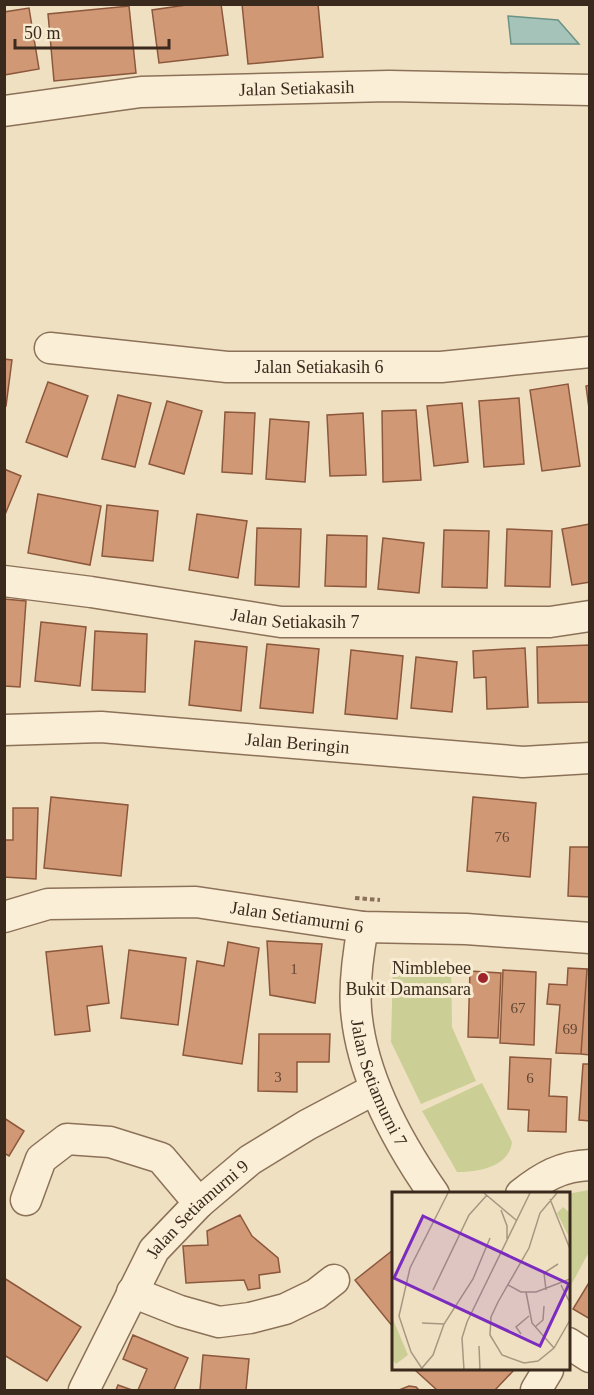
<svg xmlns="http://www.w3.org/2000/svg" width="594" height="1395" font-family="'Times New Roman',serif">
	<rect width="100%" height="100%" fill="#f0e0c2"/>
	<!-- green -->
	<path fill="#cbcf95" d="M393,965L451,966L452,1027L476,1081L421,1104L391,1042Z
		M482,1083L512,1142C509,1167 478,1172 457,1172L422,1111Z
		M589,1190V1252L569,1289L568,1194H567Z"/>
	<!-- water -->
	<path fill="#a5c3b9" stroke="#6b9286" stroke-width="1.5" d="M508,16L558,20L579,44H511Z"/>
	<!-- building -->
	<path fill="#d19876" stroke="#8c583c" stroke-width="1.5" d="M193,4H221L228,55L159,63L152,10Z
		M242,4H318L323,57L248,64Z
		M129,6L136,73L54,81L48,14Z
		M29,8L39,69L4,75V12Z
		M4,359L12,360L6,406H4Z
		M48,382L88,396L67,457L26,442Z
		M568,384L580,466L542,471L530,390Z
		M590,385V416L586,386Z
		M118,395L151,403L135,467L102,459Z
		M519,398L524,464L484,467L479,401Z
		M167,401L202,411L184,474L149,464Z
		M462,403L468,462L434,466L427,406Z
		M416,410L421,480L383,482L382,411Z
		M225,412L255,413L252,474L222,472Z
		M363,413L366,475L330,476L327,415Z
		M270,419L309,422L305,482L266,479Z
		M4,469L21,476L4,517Z
		M38,494L101,506L90,565L28,553Z
		M107,505L158,511L153,561L102,556Z
		M197,514L247,521L238,578L189,570Z
		M590,524V582L572,585L562,529Z
		M257,528L301,529L299,587L255,585Z
		M507,529L552,531L550,587L505,586Z
		M444,530L489,531L487,588L442,587Z
		M327,535L367,536L366,587L325,586Z
		M383,538L424,543L419,593L378,589Z
		M4,599L26,601L20,687L4,686Z
		M41,622L86,627L80,686L35,681Z
		M95,631L147,634L145,692L92,690Z
		M195,641L247,647L241,711L189,705Z
		M267,644L319,649L313,713L260,708Z
		M590,645V702L538,703L537,647Z
		M525,648L528,707L487,709L486,677L474,678L473,651Z
		M351,650L403,656L397,719L345,714Z
		M416,657L457,662L452,712L411,708Z
		M51,797L128,805L121,876L44,868Z
		M473,797L536,803L530,877L467,871Z
		M13,808H38L36,879L4,877V840H13Z
		M570,847H590V897L568,896Z
		M267,941L322,944L315,1003L270,995Z
		M228,942L259,948L242,1064L183,1055L197,961L224,966Z
		M102,946L109,1003L87,1006L90,1031L55,1035L46,952Z
		M129,950L186,958L178,1025L121,1018Z
		M568,968L587,969L581,1054L556,1053L560,1005L547,1004L549,984L567,985Z
		M587,969L590,970V1055L581,1054Z
		M503,970L536,972L534,1045L500,1043Z
		M470,971L501,973L498,1038L468,1037Z
		M259,1034H330L329,1062H297V1092L258,1091Z
		M510,1057L551,1059L549,1096L567,1097L566,1132L528,1131L529,1110L508,1109Z
		M583,1064H590V1121L579,1120Z
		M4,1118L24,1131L9,1156L4,1153Z
		M240,1215L252,1236L278,1258L280,1272L259,1275L260,1288L248,1290L244,1280L186,1283L183,1246L208,1245L207,1231Z
		M393,1250V1327L355,1280Z
		M4,1278L81,1327L47,1381L4,1355Z
		M590,1281V1319L573,1309Z
		M133,1335L188,1358L174,1390H138L147,1369L123,1359Z
		M203,1355L249,1359L246,1390H200Z
		M415,1370H514L495,1390H437Z
		M118,1385L132,1390H116Z
		M409,1386L416,1387L419,1390H399Z"/>
	<g fill="none" stroke-linecap="round" stroke-linejoin="round">
		<defs>
			<g id="minor">
				<path id="s1" d="M4,111L141,92L389,86L590,90"/>
				<path id="s2" d="M50,348L227,367H441L590,352"/>
				<path id="s3" d="M4,581L91,592L281,622H550L590,616"/>
				<path id="s4" d="M4,730L101,727L523,762L590,758"/>
				<path id="s5" d="M4,917L48,904L196,902L363,927L466,929L590,938"/>
				<path id="s6" d="M363,927C358,954 354,981 356,1009C361,1075 397,1141 434,1194"/>
				<path d="M521,1194C543,1177 561,1166 590,1165"/>
				<path d="M26,1200L41,1159L67,1139L110,1142L161,1158L199,1203"/>
				<path d="M132,1292L180,1311L219,1322L250,1318L285,1309L316,1294L334,1280"/>
				<path d="M568,1343L590,1357"/>
				<path id="s7" d="M84,1390L154,1250L199,1203L250,1160L307,1125L375,1089"/>
				<path d="M536,1390L548,1370"/>
			</g>
		</defs>
		<!-- minor casing -->
		<use href="#minor" stroke="#8b7158" stroke-width="33"/>
		<!-- path -->
		<path stroke="#8b7158" stroke-width="4" stroke-dasharray="4.5 3" stroke-linecap="butt" d="M355,898L380,900"/>
		<!-- minor -->
		<use href="#minor" stroke="#fbeed6" stroke-width="30"/>
	</g>
	<!-- markers -->
	<circle fill="#9e252b" stroke="#f7ebd2" stroke-width="2" cx="483" cy="978" r="6"/>
	<g text-anchor="middle" dominant-baseline="central" stroke-width="6" stroke-linejoin="round" paint-order="stroke">
		<!-- number labels -->
		<g font-size="15" fill="#604633">
			<text x="502" y="837">76</text>
			<text x="294" y="969">1</text>
			<text x="518" y="1008">67</text>
			<text x="570" y="1029">69</text>
			<text x="278" y="1077">3</text>
			<text x="530" y="1078">6</text>
		</g>
		<!-- street labels -->
		<g font-size="18" fill="#3a2a1d" stroke="#f7ebd2">
			<text stroke="none"><textPath href="#s1" startOffset="294">Jalan Setiakasih</textPath></text>
			<text stroke="none"><textPath href="#s2" startOffset="270">Jalan Setiakasih 6</textPath></text>
			<text stroke="none"><textPath href="#s3" startOffset="294">Jalan Setiakasih 7</textPath></text>
			<text stroke="none"><textPath href="#s4" startOffset="294">Jalan Beringin</textPath></text>
			<text stroke="none"><textPath href="#s5" startOffset="296">Jalan Setiamurni 6</textPath></text>
			<text stroke="none"><textPath href="#s6" startOffset="160">Jalan Setiamurni 7</textPath></text>
			<text stroke="none"><textPath href="#s7" startOffset="216">Jalan Setiamurni 9</textPath></text>
		</g>
		<!-- poi labels -->
		<g font-size="18" fill="#3a2a1d" stroke="#f7ebd2" text-anchor="end">
			<text x="471" y="968">Nimblebee<tspan x="471" dy="21">Bukit Damansara</tspan></text>
		</g>
	</g>
	<!-- overview -->
	<g transform="translate(392 1192)">
		<rect width="178" height="178" fill="#f0e0c2"/>
		<path d="M171,15L178,21V47L165,21ZM0,125L16,163L4,172L0,167Z" fill="#cbcf95"/>
		<path fill="none" stroke="#a79780" stroke-width="1.5" d="M92,1L124,28M165,1L148,21L137,56L106,110L99,125L98,143L110,163L132,171L146,169L162,156L178,128M158,7L178,57M109,18L115,34V47M116,93L129,100H144L178,87M169,93L178,111M41,98L77,23L95,3M154,98L152,81L166,72M134,100L140,131L162,156M30,131L52,132M143,135L151,128L152,114M129,142L124,135L137,124M87,154L88,178M30,176L41,163L52,132L81,87L98,46M31,178L19,160L7,124L18,76L56,1M72,178L70,146L75,130L138,1"/>
		<path fill="#7b2cbf" fill-opacity="0.15" stroke="#7b2cbf" stroke-width="3" d="M31,24L177,92L148,154L2,86Z"/>
		<rect width="178" height="178" fill="none" stroke="#3a2a1d" stroke-width="3"/>
	</g>
	<!-- border -->
	<rect width="594" height="1395" fill="none" stroke="#3a2a1d" stroke-width="12"/>
	<!-- scale -->
	<path d="M15 39v9h154v-9" fill="none" stroke="#3a2a1d" stroke-width="3"/>
	<text x="24" y="39" font-size="18" fill="#3a2a1d" stroke="#f7ebd2" stroke-width="4.5" paint-order="stroke">50 m</text>
</svg>
